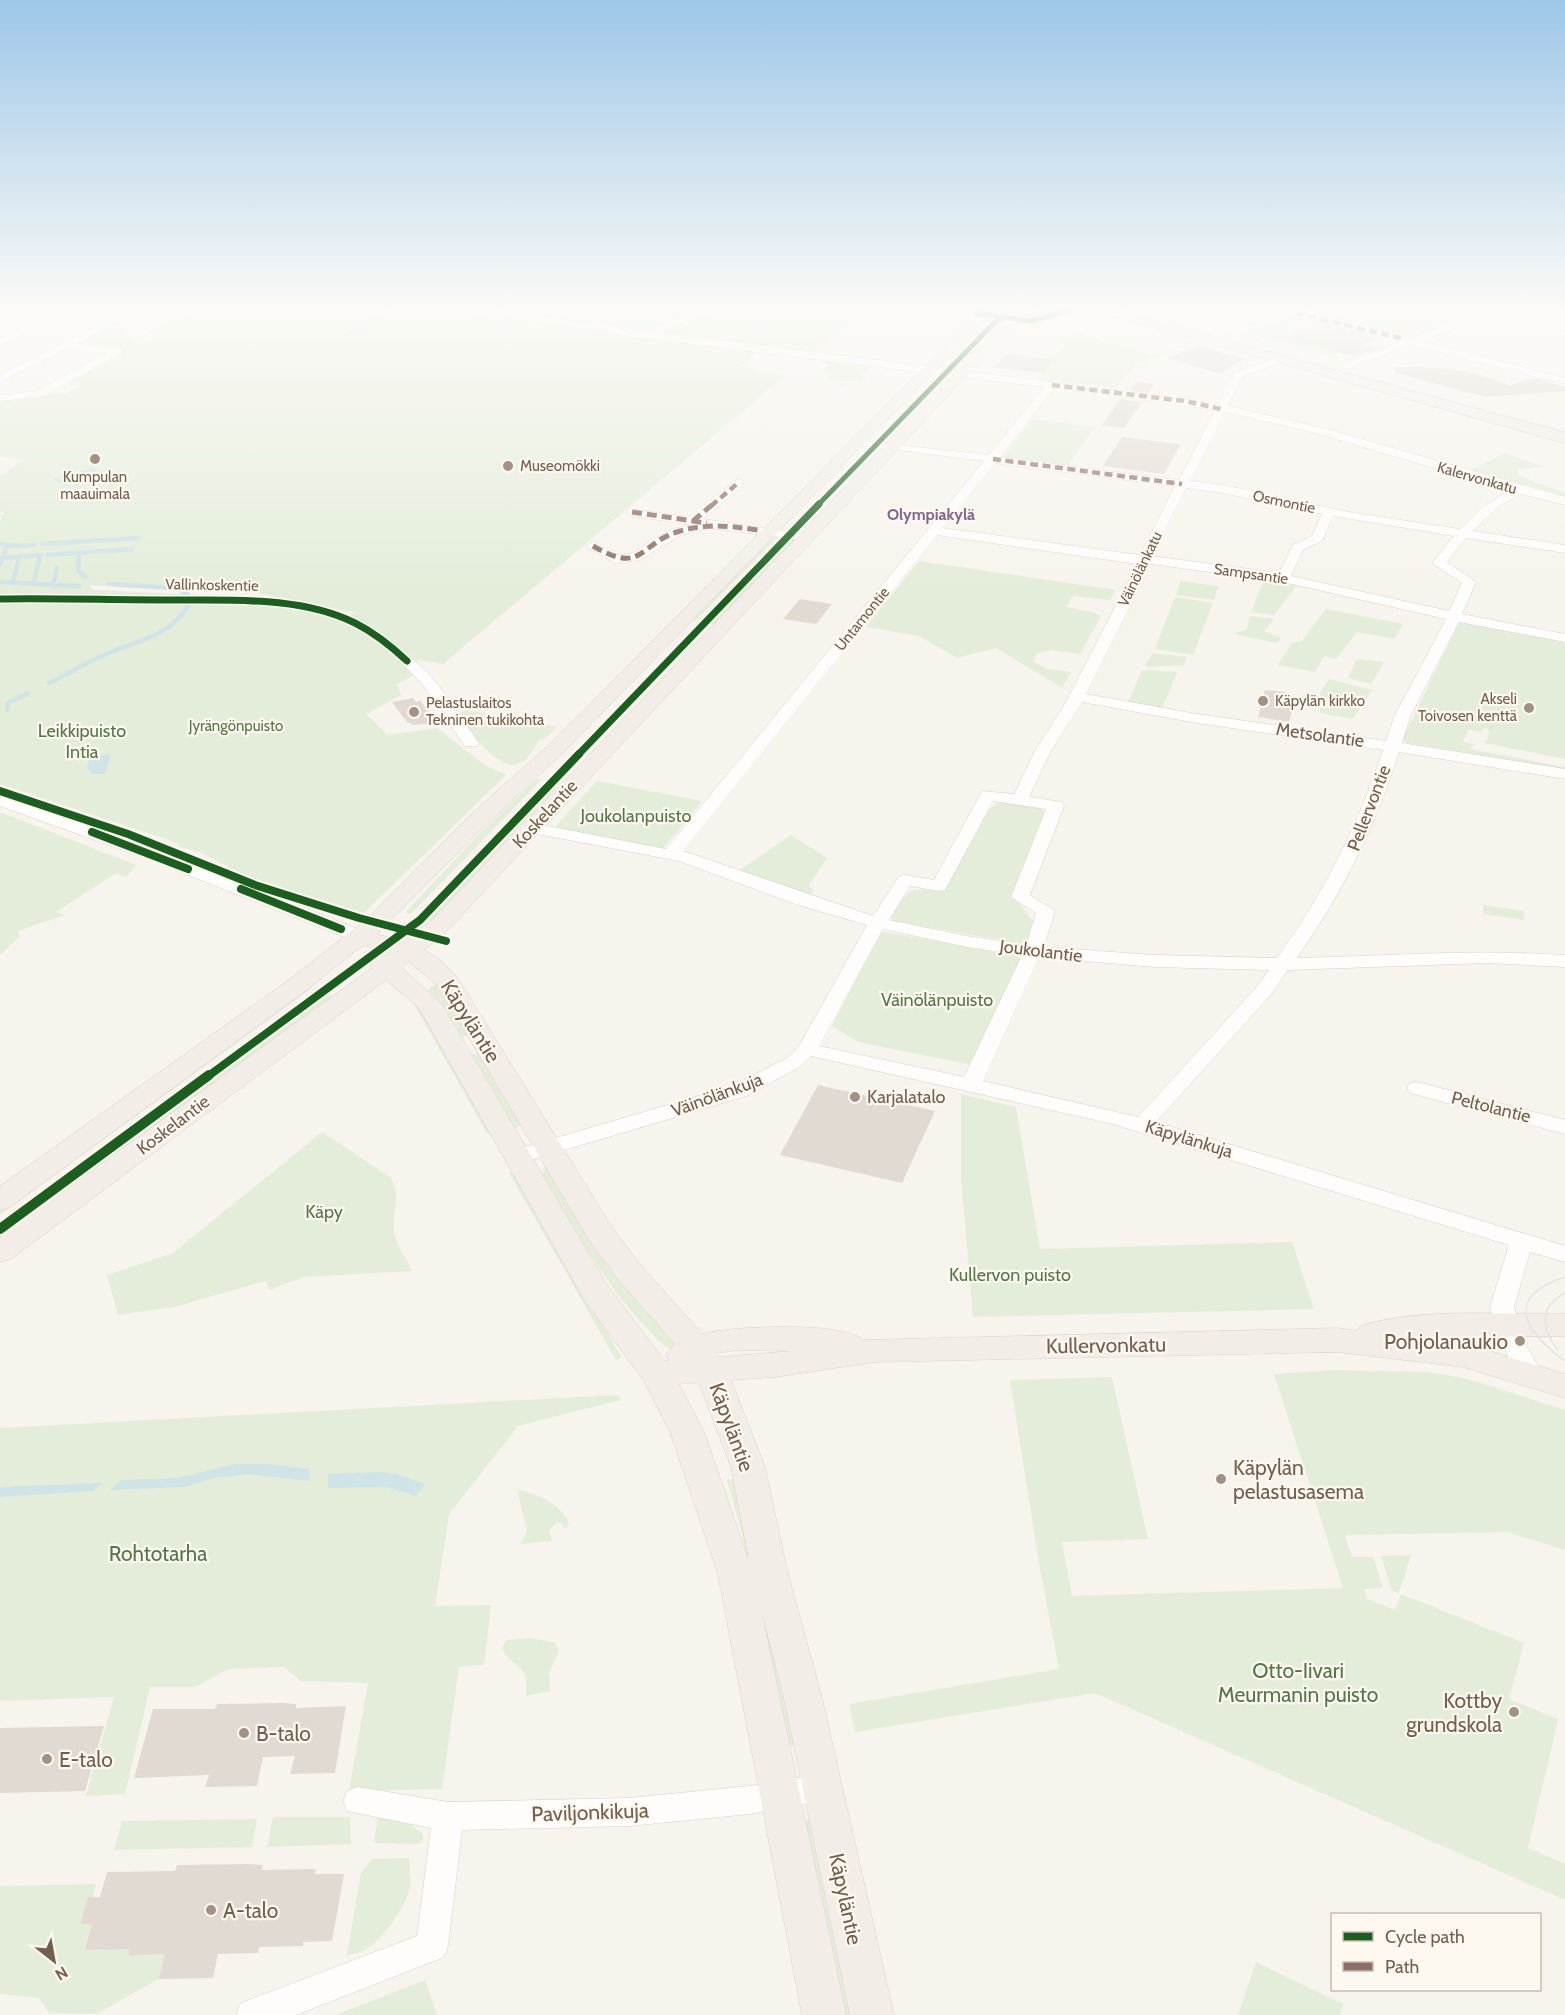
<svg xmlns="http://www.w3.org/2000/svg" width="1565" height="2015" font-family="Cabin,sans-serif">
	<rect width="100%" height="100%" fill="#f7f4ed"/>
	<!-- green -->
	<path fill="#e3edd9" fill-rule="evenodd" d="M193,310H443L758,352L741,366L758,369L759,372L786,375L443,664L417,660L422,671L397,684L401,695L366,714L388,735L437,728L486,766L506,775L366,911L358,913L341,910L256,881L202,853L177,846L178,843L0,784V521L2,519L0,515L5,514L0,511V476L23,460L0,456V399L47,392L66,394L79,386L61,384L120,351L71,345C80,341 91,332 101,330C127,326 134,354 168,335L147,333ZM89,585L257,593L356,613L350,615L337,613L269,598L93,590Z
		M486,310H863L810,353L659,333L706,312L690,310L648,333Z
		M1315,310H1478L1407,337L1308,313Z
		M1293,317L1306,321L1273,333L1339,353L1332,356L1246,333Z
		M1076,333L1152,355L1187,343L1192,344L1137,363L1115,388L1037,379L1054,359L1051,358L1058,355L1055,353L1061,352L1058,349L1066,345L1056,339Z
		M821,361L822,360L874,366L859,375L866,377L861,381H838L848,386L840,385L825,378L833,376L823,370L829,365Z
		M1033,419L1093,427H1095L1068,465L1003,457Z
		M1505,453L1544,467L1517,469L1520,476L1565,493V496L1470,470Z
		M773,534L780,535L695,621L689,620Z
		M792,537L797,538L715,624H711Z
		M919,561L1116,590L1110,600L1073,596L1066,607L1095,613L1101,616L1080,654L1053,650L1037,653L1033,661L1047,669L1071,672L1062,688L996,648L957,658L919,636L866,627Z
		M1264,580L1297,585L1274,615L1251,612Z
		M1181,581L1218,586L1214,600L1176,595Z
		M1175,597L1213,603L1193,655L1155,649Z
		M1326,609L1403,624L1394,639L1357,632L1336,659L1324,656L1315,672L1278,665L1292,643L1302,641Z
		M1250,616L1274,619L1264,631L1281,638L1277,643L1234,634L1247,629Z
		M1460,621L1565,641V759L1485,743L1490,732L1486,728L1480,732L1468,729L1463,742L1475,744L1470,749L1565,767V770L1407,743L1402,740Z
		M1153,653L1187,657L1184,665L1147,667L1145,665Z
		M1357,659L1384,662L1371,684L1348,678Z
		M1142,670L1177,672L1162,709L1128,703Z
		M1329,679L1372,690L1353,719L1320,713V693Z
		M466,710L557,727L543,740H540C535,745 530,758 520,763C499,774 468,728 458,714Z
		M537,779H542L411,914L405,913L481,832Z
		M597,781L702,801L663,849L554,828Z
		M558,782L561,783L432,920L426,919Z
		M1001,801L1039,806L1046,814L1012,894L1035,924L1029,942L1023,944L893,921L891,917C912,883 909,891 944,890L986,811Z
		M0,812L136,865L126,877L116,873L56,912L65,915L18,931L19,937L0,955Z
		M791,835L827,858L809,885L813,890L811,897L740,870Z
		M1483,905L1524,911V920L1483,914Z
		M880,931L1016,956L1021,959L971,1065L858,1042L832,1026Z
		M437,983L469,1035L462,1037L439,1000L428,990Z
		M307,986L312,988L0,1215V1209Z
		M328,993L333,996L0,1242V1234Z
		M412,1001L417,1004L493,1133L488,1135Z
		M478,1052L523,1125L515,1128L472,1055Z
		M961,1094L1016,1107L1040,1249L1292,1242L1314,1309L973,1317L961,1178Z
		M322,1132L390,1177C403,1197 391,1213 394,1232C396,1245 407,1259 412,1271L304,1277L270,1290L266,1281L174,1307L118,1315L107,1275L173,1253Z
		M545,1163L596,1246L677,1346L671,1349C661,1345 654,1336 647,1328C603,1284 574,1227 542,1174Z
		M515,1172L622,1358L616,1360L509,1173Z
		M1333,1370L1426,1372L1465,1378L1565,1410V1550L1507,1532L1345,1535L1352,1557H1373L1383,1588L1364,1589L1367,1599L1395,1610L1401,1594L1524,1643L1509,1699L1558,1719L1528,1848L1565,1864V1900L1095,1693L855,1732L849,1704L1059,1669L1039,1563L1010,1380L1112,1377L1148,1539L1062,1542L1072,1596L1343,1588L1274,1374Z
		M618,1395L621,1400L518,1426L449,1514L435,1606L491,1605L484,1665L459,1667L442,1789L349,1791L368,1683L300,1681L284,1667L229,1669L195,1687H150L125,1794L86,1796L114,1697L0,1701V1428Z
		M741,1478L797,1745L787,1747L743,1538L727,1480Z
		M517,1489C537,1494 561,1504 569,1523L566,1529L562,1524L557,1522L549,1530L552,1541L521,1544L527,1531Z
		M1411,1555L1399,1593L1392,1591L1381,1556Z
		M528,1638L554,1642L559,1651L549,1673L550,1691L526,1696C526,1689 527,1681 525,1675C520,1663 504,1659 502,1647L507,1640Z
		M378,1816L404,1820L423,1834V1839L419,1844L374,1843Z
		M273,1817H350L351,1844L267,1847Z
		M257,1819L252,1847L114,1850L122,1821Z
		M814,1819L855,2015H843L802,1821Z
		M409,1858C409,1869 412,1880 409,1891C405,1907 380,1943 365,1950C360,1953 353,1954 347,1955L361,1873L372,1859Z
		M96,1884L93,1897H88L80,1924H92L130,1949L128,1954H165L159,1979L96,2014L49,2013L39,1998L0,1994V1886Z
		M1256,1962L1343,2004L1340,2015H1238Z
		M425,1980L437,2015H336Z"/>
	<!-- water -->
	<path fill="#d0e3e7" d="M93,468L105,475L65,486L53,479Z
		M106,754L111,756L105,774H91L87,767L89,760Z
		M235,1464H268L309,1469L310,1481L248,1474L213,1478L185,1487L110,1490L121,1480L178,1478Z
		M380,1472L397,1474L425,1484L415,1496L386,1487L328,1488V1474Z
		M103,1483L93,1491L0,1497V1487Z"/>
	<g fill="none" stroke-linecap="round" stroke-linejoin="round">
		<!-- stream-far1 -->
		<path stroke="#d0e3e7" stroke-width="4" d="M347,335L395,310"/>
		<!-- stream -->
		<path stroke="#d0e3e7" stroke-width="4.5" d="M0,543L7,546L0,565
			M42,544L138,538
			M7,546L34,545
			M79,553L78,571L86,577
			M48,555L132,549
			M0,558L42,555
			M0,582L79,586
			M13,582L19,557
			M34,584L40,555
			M109,584L174,588L188,594
			M53,586L57,568
			M49,683C70,673 90,660 111,652C143,639 173,635 190,602
			M7,710L8,703L28,693"/>
	</g>
	<!-- building -->
	<path fill="#e1dad2" d="M1319,323L1379,338L1363,344L1378,348L1355,357L1280,337Z
		M1200,346L1226,354L1244,359L1225,370L1222,374L1166,358Z
		M1007,354L1055,359L1043,373L994,367Z
		M1395,367L1440,368L1473,373L1510,385L1533,378L1565,387V391L1485,397L1395,373Z
		M1136,382L1154,384L1148,393L1130,391Z
		M1120,399L1142,402L1124,428L1102,425Z
		M1122,437L1146,440L1181,444L1164,474L1103,466Z
		M800,599L832,604L816,624L783,619Z
		M1265,690L1286,692L1295,700L1289,722L1258,717Z
		M413,698L416,702L420,700L437,723L413,725L406,721L392,702Z
		M818,1085L935,1111L902,1183L780,1155Z
		M282,1703L296,1704V1708L346,1706L335,1773L290,1774L295,1756L263,1757L257,1786L205,1787L209,1775L134,1778L153,1709H215L217,1704Z
		M104,1726L85,1791L0,1793V1728Z
		M248,1864L263,1865L262,1870L316,1869L315,1874H344L332,1941L303,1942V1946L259,1947L258,1953L218,1954L213,1978L159,1979L165,1954L128,1955L130,1949L85,1950L92,1924H80L88,1897H100L107,1872L175,1871L177,1865Z"/>
	<g fill="none" stroke-linecap="round" stroke-linejoin="round">
		<defs>
			<path id="minor" d="M56,310H69L0,346V339Z
				M100,310H130L134,313L76,344L118,348L122,349V353L44,396L0,401V395L37,391L107,353L66,349L0,382V375L118,315Z
				M455,310H485L651,331L692,310H705L663,333L1052,382L1057,385L1000,457L1179,480L1215,410L1109,395L1104,392L1105,390L1218,404L1234,373L1278,357L1283,360L1282,362L1242,377L1228,406L1323,428L1565,497V505L1521,494L1499,506L1472,531L1565,545V553L1466,538L1447,562L1476,582L1462,614L1565,634V642L1459,622L1410,717L1402,743L1565,769V779L1399,752C1375,827 1342,894 1297,958C1386,956 1475,949 1565,955V967L1486,963L1288,970L1269,997L1156,1122L1565,1246V1262L1530,1252L1514,1307L1524,1341L1542,1374L1539,1380L1530,1383L1521,1380L1500,1341L1490,1307L1509,1245L1113,1124L811,1056L801,1066L746,1096L524,1162H508L505,1157L508,1152L732,1086L787,1058L799,1046L867,925L795,904L679,861L532,833L526,832L524,828L526,824L532,823L666,849L984,461L859,445L855,444V440L989,455L1044,387L649,339ZM1225,412L1315,433L1509,490L1480,509L1460,529L1354,513L1223,485L1190,481ZM996,462L1001,464L1175,486L1140,555L942,528ZM1186,488L1223,493L1322,514L1312,536L1293,545L1279,573L1152,556ZM1333,516L1454,536L1432,563L1462,583L1449,611L1291,576L1303,550L1322,541ZM937,535L1137,564L1066,702L1035,751L1014,794L982,791L934,880L905,875L899,876L873,916L683,851ZM1151,564L1283,582L1446,619L1394,717L1386,741L1197,714L1086,694ZM1082,702L1197,723L1383,750C1358,826 1324,893 1277,958L1154,955L1044,947L1055,911L1030,895L1064,806L1062,802L1029,797L1051,751ZM993,801L1046,809L1011,897L1036,913L1026,945L967,936L889,920L910,886L939,891L945,890ZM883,929L967,947L1022,955L964,1077L819,1046ZM1039,957L1154,967L1269,970L1255,989L1138,1117L983,1081Z
				M1281,310H1305L1409,339L1483,310H1502L1565,324V330L1492,314L1420,341L1565,378V384L1410,345L1351,368H1343V364L1402,341L1297,316L1237,337L1228,335L1286,313Z
				M738,479L742,480V486L703,519L804,534L809,535V541L710,528L681,535L640,560L615,563L586,546L593,542L617,555L632,553L672,529L692,525L632,516L628,515V509L690,517Z
				M407,657C427,662 466,724 479,743L477,746H465L423,685L400,661Z
				M0,795L160,851L368,933L370,937L361,943L354,941L148,859L0,806Z
				M1417,1082L1565,1120V1134L1410,1093L1407,1088L1410,1083Z
				M822,1774L833,1778L837,1788L833,1798L750,1814L629,1826L462,1830L448,1946L444,1957L296,2015H236L241,2003L417,1936L431,1828L347,1811L343,1801L347,1791L358,1787L448,1802L629,1798L750,1786Z"/>
			<path id="major" d="M981,310H994L565,751L484,827L377,934L404,942L432,920L947,380C978,350 1005,310 1051,310L1016,327L957,386L448,930L424,950L439,959L457,977L613,1229L641,1265L702,1334C731,1326 842,1321 863,1340L1338,1328L1357,1331L1360,1326C1422,1307 1500,1315 1565,1314V1336L1421,1338L1463,1343L1565,1374V1398L1463,1367L1338,1352L875,1362L775,1377L731,1380L765,1467L787,1570L822,1698L894,2015H850L784,1698L762,1613L846,2015H802L718,1574L670,1432L644,1381L585,1301L419,1008L386,980L11,1259L0,1262V1237L372,968L362,957L365,952L374,950L387,956L390,953L363,945L304,992L10,1207L0,1210V1186L286,982L368,918L468,817L551,743ZM409,962L438,986L591,1243L619,1281L675,1344L666,1355L669,1361H665L607,1285L442,1004L402,968ZM739,1350L793,1351L719,1357L716,1353ZM699,1383L731,1467L749,1561L704,1432L679,1384Z
				M1091,310H1113L1565,433V443Z"/>
		</defs>
		<!-- minor casing -->
		<use href="#minor" stroke="#d7d1cb" stroke-width="1"/>
		<!-- major casing -->
		<use href="#major" stroke="#d8d1cb" stroke-width="1"/>
		<!-- minor -->
		<use href="#minor" fill="#fefdfc" fill-rule="evenodd"/>
		<!-- major -->
		<use href="#major" fill="#f2eee7" fill-rule="evenodd"/>
		<!-- tram -->
		<path stroke="#e5e3e5" stroke-width="1.5" d="M1115,310L1565,432
			M1565,1277C1503,1297 1524,1331 1565,1361
			M1558,1350C1541,1329 1539,1307 1565,1293"/>
		<!-- quiet-far1 -->
		<path stroke="#8d6e63" stroke-width="4.5" stroke-dasharray="8 4.5" stroke-linecap="butt" d="M1296,313L1404,339
			M1052,385L1185,401L1221,409
			M993,459L1182,484
			M711,506L738,483"/>
		<!-- quiet -->
		<path stroke="#8d6e63" stroke-width="5" stroke-dasharray="10 5" stroke-linecap="butt" d="M632,512L707,523
			M693,521L713,504
			M593,546C644,576 638,543 680,531C709,523 729,526 758,530"/>
		<defs>
			<path id="cycleway-far3" d="M976,310L975,313L1032,321L1069,310
				M817,506L996,321L1006,316"/>
			<path id="cycleway-far2" d="M0,599C55,598 110,600 165,600C228,601 298,595 355,623C375,633 391,646 407,661
				M577,756L819,504"/>
			<path id="cycleway-far1" d="M0,791L128,834L255,885L359,918L446,941
				M92,832L188,869
				M241,889L341,929
				M207,1077L420,920L579,754"/>
			<path id="cycleway" d="M0,1229L209,1075"/>
		</defs>
		<!-- cycleway-far3 casing -->
		<use href="#cycleway-far3" stroke="#fef9f0" stroke-width="8"/>
		<!-- cycleway-far2 casing -->
		<use href="#cycleway-far2" stroke="#fef9f0" stroke-width="10"/>
		<!-- cycleway-far1 casing -->
		<use href="#cycleway-far1" stroke="#fef9f0" stroke-width="12"/>
		<!-- cycleway casing -->
		<use href="#cycleway" stroke="#fef9f0" stroke-width="14"/>
		<!-- cycleway-far3 -->
		<use href="#cycleway-far3" stroke="#1b5e20" stroke-width="5"/>
		<!-- cycleway-far2 -->
		<use href="#cycleway-far2" stroke="#1b5e20" stroke-width="7"/>
		<!-- cycleway-far1 -->
		<use href="#cycleway-far1" stroke="#1b5e20" stroke-width="8"/>
		<!-- cycleway -->
		<use href="#cycleway" stroke="#1b5e20" stroke-width="10"/>
	</g>
	<!-- sky -->
	<linearGradient id="sky" x2="0" y2="1"><stop stop-color="#9ec7e8"/><stop offset="0.52" stop-color="#fbfaf7"/><stop offset="1" stop-color="#fbfaf7" stop-opacity="0"/></linearGradient>
	<rect width="1565" height="592" fill="url(#sky)"/>
	<!-- markers -->
	<g fill="#a29286" stroke="#fef9f0" stroke-width="2">
		<circle cx="95" cy="459" r="6"/>
		<circle cx="508" cy="466" r="6"/>
		<circle cx="1263" cy="701" r="6"/>
		<circle cx="1529" cy="708" r="6"/>
		<circle cx="414" cy="712" r="6"/>
		<circle cx="855" cy="1097" r="6"/>
		<circle cx="1520" cy="1341" r="6"/>
		<circle cx="1221" cy="1479" r="6"/>
		<circle cx="1514" cy="1712" r="6"/>
		<circle cx="244" cy="1733" r="6"/>
		<circle cx="47" cy="1759" r="6"/>
		<circle cx="211" cy="1910" r="6"/>
	</g>
	<g text-anchor="middle" dominant-baseline="central" stroke-width="4.5" stroke-linejoin="round" paint-order="stroke">
		<!-- far-poi labels -->
		<g font-size="15" fill="#745e4e" stroke="#fef9f0" text-anchor="start">
			<text x="520" y="466">Museomökki</text>
			<text x="95" y="477" text-anchor="middle">Kumpulan<tspan x="95" dy="17">maauimala</tspan></text>
			<text x="1517" y="699" text-anchor="end">Akseli<tspan x="1517" dy="17">Toivosen kenttä</tspan></text>
			<text x="1275" y="701">Käpylän kirkko</text>
			<text x="426" y="703">Pelastuslaitos<tspan x="426" dy="17">Tekninen tukikohta</tspan></text>
		</g>
		<!-- far-street labels -->
		<g font-size="15" fill="#745e4e" stroke="#fef9f0">
			<text transform="translate(1477 478) rotate(16)">Kalervonkatu</text>
			<text transform="translate(1284 502) rotate(12)">Osmontie</text>
			<text transform="translate(1140 569) rotate(-64)">Väinölänkatu</text>
			<text transform="translate(1251 574) rotate(8)">Sampsantie</text>
			<text transform="translate(212 585) rotate(1)">Vallinkoskentie</text>
			<text transform="translate(862 619) rotate(-51)">Untamontie</text>
		</g>
		<!-- far-park labels -->
		<g font-size="15" fill="#537847" stroke="#fef9f0">
			<text x="236" y="726">Jyrängönpuisto</text>
		</g>
		<!-- far-neighbourhood labels -->
		<g font-size="16" font-weight="bold" fill="#85668f" stroke="#fef9f0">
			<text x="931" y="514">Olympiakylä</text>
		</g>
		<!-- park labels -->
		<g font-size="18" fill="#537847" stroke="#fef9f0">
			<text x="82" y="731">Leikkipuisto<tspan x="82" dy="21">Intia</tspan></text>
			<text x="636" y="816">Joukolanpuisto</text>
			<text x="937" y="1000">Väinölänpuisto</text>
			<text x="324" y="1212">Käpy</text>
			<text x="1010" y="1275">Kullervon puisto</text>
		</g>
		<!-- street labels -->
		<g font-size="18" fill="#745e4e" stroke="#fef9f0">
			<text transform="translate(1320 735) rotate(8)">Metsolantie</text>
			<text transform="translate(1369 808) rotate(-69)">Pellervontie</text>
			<text transform="translate(545 814) rotate(-47)">Koskelantie</text>
			<text transform="translate(1041 951) rotate(7)">Joukolantie</text>
			<text transform="translate(717 1095) rotate(-20)">Väinölänkuja</text>
			<text transform="translate(1491 1107) rotate(14)">Peltolantie</text>
			<text transform="translate(173 1125) rotate(-37)">Koskelantie</text>
			<text transform="translate(1189 1139) rotate(17)">Käpylänkuja</text>
		</g>
		<!-- poi labels -->
		<g font-size="18" fill="#745e4e" stroke="#fef9f0" text-anchor="start">
			<text x="867" y="1097">Karjalatalo</text>
		</g>
		<!-- near-street labels -->
		<g font-size="21" fill="#745e4e" stroke="#fef9f0">
			<text transform="translate(471 1021) rotate(58)">Käpyläntie</text>
			<text transform="translate(1106 1345) rotate(-1)">Kullervonkatu</text>
			<text transform="translate(732 1427) rotate(70)">Käpyläntie</text>
			<text transform="translate(590 1812) rotate(-2)">Paviljonkikuja</text>
			<text transform="translate(846 1899) rotate(78)">Käpyläntie</text>
		</g>
		<!-- near-poi labels -->
		<g font-size="21" fill="#745e4e" stroke="#fef9f0" text-anchor="start">
			<text x="1508" y="1341" text-anchor="end">Pohjolanaukio</text>
			<text x="1233" y="1467">Käpylän<tspan x="1233" dy="24">pelastusasema</tspan></text>
			<text x="1502" y="1700" text-anchor="end">Kottby<tspan x="1502" dy="24">grundskola</tspan></text>
			<text x="256" y="1733">B-talo</text>
			<text x="59" y="1759">E-talo</text>
			<text x="223" y="1910">A-talo</text>
		</g>
		<!-- near-park labels -->
		<g font-size="21" fill="#537847" stroke="#fef9f0">
			<text x="158" y="1553">Rohtotarha</text>
			<text x="1298" y="1670">Otto-Iivari<tspan x="1298" dy="24">Meurmanin puisto</tspan></text>
		</g>
	</g>
	<!-- legend -->
	<rect x="1331" y="1913" width="210" height="78" fill="#fef9f0" stroke="#c7bbaf" stroke-width="1.5"/>
	<rect x="1343" y="1932" width="30" height="9" fill="#1b5e20" stroke="#c7bbaf" stroke-width="1.5"/>
	<text x="1385" y="1943" font-size="18" fill="#745e4e">Cycle path</text>
	<rect x="1343" y="1962" width="30" height="9" fill="#8d6e63" stroke="#c7bbaf" stroke-width="1.5"/>
	<text x="1385" y="1973" font-size="18" fill="#745e4e">Path</text>
	<!-- north arrow -->
	<g transform="translate(54 1961) rotate(149)" stroke="#fef9f0" stroke-width="4.5" paint-order="stroke">
	<path d="M0-4.5L10 22L0 15L-10 22Z" fill="#745e4e"/>
	<text y="-9" font-size="16" font-weight="bold" text-anchor="middle" fill="#745e4e">N</text>
	</g>
</svg>
